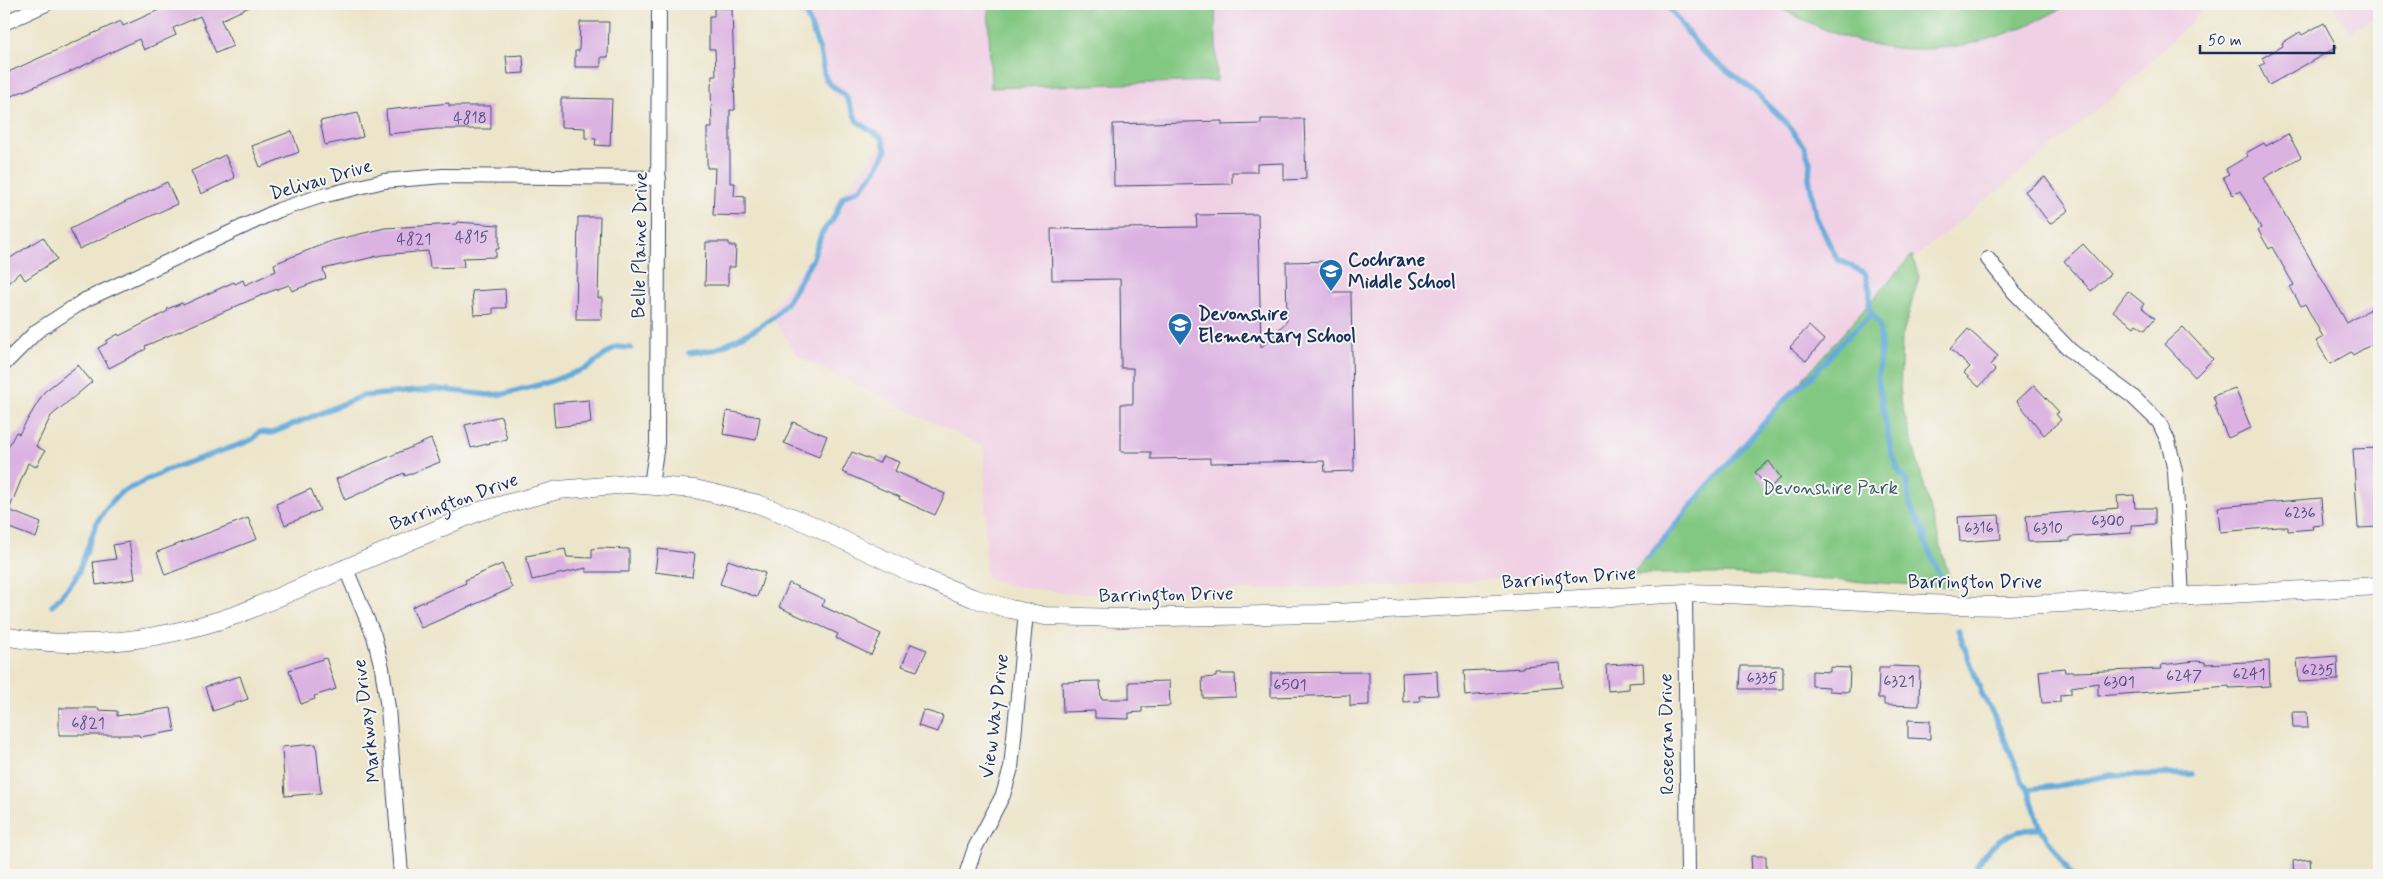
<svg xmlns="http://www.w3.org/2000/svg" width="2383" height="879" font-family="Mynerve,sans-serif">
	<rect width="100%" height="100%" fill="#f6f6f2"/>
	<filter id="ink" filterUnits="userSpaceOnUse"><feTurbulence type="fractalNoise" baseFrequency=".02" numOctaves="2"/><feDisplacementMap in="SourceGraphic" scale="10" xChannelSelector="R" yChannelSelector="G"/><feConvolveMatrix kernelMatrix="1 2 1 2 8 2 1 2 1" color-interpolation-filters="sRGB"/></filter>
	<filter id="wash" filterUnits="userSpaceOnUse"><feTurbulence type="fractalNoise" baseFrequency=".0096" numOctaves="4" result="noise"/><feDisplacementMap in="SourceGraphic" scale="20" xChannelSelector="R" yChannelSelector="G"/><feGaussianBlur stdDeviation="1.12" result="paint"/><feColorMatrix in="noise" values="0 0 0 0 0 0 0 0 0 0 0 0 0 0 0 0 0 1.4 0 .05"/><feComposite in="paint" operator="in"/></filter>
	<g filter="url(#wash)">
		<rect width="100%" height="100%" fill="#ede5ca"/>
		<!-- built -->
		<path fill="#f0d0e5" d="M798,4H2210L2118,93L1897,272L1635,570L1395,586L1075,594L1014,586L986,578L984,447L799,357L769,313L825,237L837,201L884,142L821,80V35L798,16Z
			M2332,4H2379V15L2351,32Z"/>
		<!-- green -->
		<path fill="#83c882" stroke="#4f7c70" d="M988,4H1215L1217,81L991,88Z
			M1772,4H2069C2008,40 1937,60 1866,43C1833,36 1802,19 1772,4Z
			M1912,255L1919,277L1902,337L1900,398L1952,587L1724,574H1631Z"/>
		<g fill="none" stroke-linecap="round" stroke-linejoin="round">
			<!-- stream -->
			<path stroke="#64aada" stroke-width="5.5" d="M1666,4L1702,51L1753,90L1785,121L1804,147L1810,162L1809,178L1816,217L1837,259L1865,273L1870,291L1869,309L1879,324L1881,342L1878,380L1891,452L1898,470L1907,481L1910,506L1923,530L1925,542L1940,576
				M689,353L714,350L756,329L774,317L787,302L812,260L822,233L833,219L843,197L861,188L875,171L886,151L882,138L857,121L846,96L829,83L825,77L820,51L803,4
				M1648,558L1705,489L1787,397L1810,378L1844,340L1872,314
				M52,606L69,587L78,574L97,522L108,506L120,493L169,469L244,443L253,439L259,432L272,433L362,396L438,389L488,395L504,394L546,383L587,368L616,347L631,348
				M1958,630L1982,694L1996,719L2022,781L2028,789L2041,829L2071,875
				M2028,789L2057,786L2111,775L2192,774
				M1973,875C1984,846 2009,828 2041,829"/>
		</g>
		<g id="blocks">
			<!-- building -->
			<path fill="#dcb2e2" d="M172,4H256L221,20L233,46L216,53L200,16L173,28L176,35L144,50L139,39L72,71L4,99V74L121,21L123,26Z
				M714,8H732L735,110H730V183H735L734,196L745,197V216L713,215L715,168H707V128H712L711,86L712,76H716L715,49H709V16H714Z
				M580,22H609L608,57H601V67H575V51H579Z
				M2324,23L2337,47L2269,85L2259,66L2265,63L2262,58L2283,46L2282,43L2300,32L2302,35Z
				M523,55L524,73L508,74L506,56Z
				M561,98L612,99L610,146L595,145L596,139L585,138V128L561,127Z
				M449,103V106H491V129H437L388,134L386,110Z
				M358,113L363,137L325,145L320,121Z
				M1261,119H1304L1306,179L1284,180V163L1257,164V172H1232V184L1114,186L1113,124L1222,121V125L1261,124Z
				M292,131L299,152L260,167L252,146Z
				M2288,134L2301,157L2264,178L2347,323L2379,304V340L2353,355L2351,352L2330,364L2316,341L2323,337L2305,304L2301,306L2290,287L2294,285L2272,247L2269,249L2258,230L2261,228L2240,191L2233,195L2223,177L2229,174L2226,169L2248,156L2246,153L2264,143L2266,146Z
				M225,155L235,178L201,194L191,171Z
				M2045,177L2069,210L2050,224L2025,191Z
				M167,182L177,204L79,249L70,229Z
				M1258,214L1261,348L1287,321L1286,262L1332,261V292H1351L1354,471L1325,472L1324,461L1210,463V458L1151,459V452H1121V404H1133V368H1121L1120,279L1052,280L1051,229L1197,227L1196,215Z
				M578,217H600L598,298H602V319H576Z
				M457,222L499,225V249H496V257L463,258L464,267L430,268L428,251L382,255L323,269L326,278L292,291L289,285L269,292L145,346L146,349L109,368L98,348L107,343L106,341L118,334L119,336L168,311L167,309L182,303L183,305L234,282L235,284L243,280L245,285L276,271L274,264L331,241L385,228L457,224Z
				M43,237L57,259L25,280L20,272L4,287V262Z
				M706,242H729V246H736L735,267H728V285H705Z
				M2083,244L2110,274L2091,291L2064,261Z
				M505,289L506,308H493V314L474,315L472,291Z
				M2128,291L2144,304L2142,308L2155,318L2145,330L2136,324L2134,327L2113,311Z
				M1809,326L1824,340L1806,361L1790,347Z
				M2183,327L2213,359L2195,377L2164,344Z
				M1968,329L1998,356L1990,365L1995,370L1979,387L1964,373L1970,367L1950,349Z
				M78,365L92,382L51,416L36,446L45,451L36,467L28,463L9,510L41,523L36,538L4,526V455L16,432L19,434L44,392Z
				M2034,385L2059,412L2056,414L2061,420L2044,435L2017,401Z
				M2235,388L2251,428L2228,438L2214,405L2216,404L2213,396Z
				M589,400L591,423L555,427L553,403Z
				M727,411L760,417L756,440L723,434Z
				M501,416L507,439L471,448L465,425Z
				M793,422L827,436L819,457L784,443Z
				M431,439L440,462L405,476L404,473L345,500L336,479Z
				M2379,448V527L2358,528L2353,449Z
				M852,452L879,463L883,456L899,462L895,471L945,494L935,515L899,499L900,497L842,472Z
				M1769,461L1781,478L1768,489L1755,472Z
				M311,489L320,510L285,525L276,504Z
				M2134,495L2135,508H2155V524L2131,525V533L2070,537V541L2028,542L2026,516L2118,508L2117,496Z
				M2321,498L2323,525L2312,526L2313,529L2288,531V527H2279L2220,532L2218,507Z
				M1999,515L2001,539L1960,542L1958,517Z
				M248,518L257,539L165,575L157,552Z
				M129,542L135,579L96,585L93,562L116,559L113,545Z
				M600,548L629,549V572H586V568L532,580L526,556L565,549L567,557L592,558V549Z
				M658,549L695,554L692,577L655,572Z
				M728,560L765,573L757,597L720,584Z
				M502,564L512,588L421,628L412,607L466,583L465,580Z
				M789,583L825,600L822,606L881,634L871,655L836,638L838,634L779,607Z
				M911,644L927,650L917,671L902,666Z
				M2337,656L2338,680L2299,682L2297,659Z
				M326,658L336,689L314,696L315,699L301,704L289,670Z
				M2196,661L2205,662V664L2269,661L2270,686L2229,688V686L2098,696V683L2071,687V694L2060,695V702L2042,703L2039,671L2064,668L2065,672H2076L2162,669L2161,665Z
				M1560,663L1562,687L1466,696L1464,671L1523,668V666Z
				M1643,663L1644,682L1629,683V689L1608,691L1606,665Z
				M1741,666H1783V689H1740Z
				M1889,666L1920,667L1919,706L1884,705V698H1878L1879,668H1889Z
				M1830,667L1850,668L1849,692L1829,691V687L1812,686V671L1830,672Z
				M1437,671L1438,695L1419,696L1420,701L1403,702L1402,673Z
				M1369,672V705L1350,706V695L1271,697V673Z
				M1216,674H1235L1236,697L1203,698L1202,678L1216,677Z
				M240,676L248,699L213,711L205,687Z
				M1100,681L1101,699H1129V682L1169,681L1170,706L1142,707V712L1129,713V719L1095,718V711L1063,712L1062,682Z
				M59,708H99L98,710L117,711V716L171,708L175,731L140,737L139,735H59Z
				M923,710L943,716L938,732L918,726Z
				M2292,712H2307L2308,728H2293Z
				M1908,720L1930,721V739L1908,738Z
				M316,744L321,793L285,796L282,747Z
				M1751,856H1766V875H1752Z
				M2310,859L2311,875H2294L2293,861Z"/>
		</g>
	</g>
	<g filter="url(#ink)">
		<use href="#blocks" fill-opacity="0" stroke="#3a4a6e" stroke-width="1"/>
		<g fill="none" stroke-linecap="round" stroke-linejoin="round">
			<defs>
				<path id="minor" d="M4,23L46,4
					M1988,259L2014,292L2071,351L2132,396L2159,422L2168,441L2175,471L2182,597
					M4,364L37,331L85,300L279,210L318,197L384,181L443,176L659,178
					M651,485L657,444L659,4
					M345,567L374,636L382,668L388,708L401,875
					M1685,593L1688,875
					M966,875L975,848L1003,795L1011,768L1026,613"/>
				<path id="tertiary" d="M4,636C83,652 163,640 239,614L480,511L558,490L629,484L695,489L758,504L807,523L923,578L973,598L1010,609L1045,616L1120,618L1319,614L1685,593C1793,595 1900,606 2008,606L2379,586"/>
			</defs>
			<!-- minor casing -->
			<use href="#minor" stroke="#3a4a6e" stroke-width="16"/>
			<!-- tertiary casing -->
			<use href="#tertiary" stroke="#3a4a6e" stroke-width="19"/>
			<!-- minor -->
			<use href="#minor" stroke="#fff" stroke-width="14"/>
			<!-- tertiary -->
			<use href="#tertiary" stroke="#fff" stroke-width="18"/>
		</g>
	</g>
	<!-- icons -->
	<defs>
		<symbol id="school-pin" viewBox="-11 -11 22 30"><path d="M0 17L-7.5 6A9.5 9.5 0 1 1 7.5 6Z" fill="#1f6fb2" stroke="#f6f6f2"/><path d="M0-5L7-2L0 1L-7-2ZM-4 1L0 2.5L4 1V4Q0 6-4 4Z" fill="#fff"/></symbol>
	</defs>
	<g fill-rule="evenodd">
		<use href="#school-pin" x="1317" y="257" width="28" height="38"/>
		<use href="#school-pin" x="1166" y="311" width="28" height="38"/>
	</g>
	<g text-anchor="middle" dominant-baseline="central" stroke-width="4" stroke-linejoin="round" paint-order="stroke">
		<!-- number labels -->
		<g font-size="16" fill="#4b507f">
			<text x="470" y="118">4818</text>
			<text x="472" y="237">4815</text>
			<text x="414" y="239">4821</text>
			<text x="2300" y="513">6236</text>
			<text x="2108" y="521">6300</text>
			<text x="1979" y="528">6316</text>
			<text x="2048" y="528">6310</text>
			<text x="2318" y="670">6235</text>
			<text x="2249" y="674">6241</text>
			<text x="2184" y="676">6247</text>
			<text x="1762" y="678">6335</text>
			<text x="1899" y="681">6321</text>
			<text x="2119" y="682">6301</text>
			<text x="1290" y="685">6501</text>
			<text x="88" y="723">6821</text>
		</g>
		<!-- street labels -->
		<g font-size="19" fill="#1b2f5e" stroke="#f6f6f2">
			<text transform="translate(321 180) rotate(-16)">Delivau Drive</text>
			<text transform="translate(640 245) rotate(-89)">Belle Plaine Drive</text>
			<text transform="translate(454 502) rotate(-20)">Barrington Drive</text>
			<text transform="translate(1569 578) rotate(-4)">Barrington Drive</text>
			<text x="1975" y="582">Barrington Drive</text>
			<text transform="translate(1166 595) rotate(-1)">Barrington Drive</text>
			<text transform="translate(995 716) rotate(-83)">View Way Drive</text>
			<text transform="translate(367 721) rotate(-97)">Markway Drive</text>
			<text transform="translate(1667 734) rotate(-91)">Rosecran Drive</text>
		</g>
		<!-- poi labels -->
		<g font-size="19" font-weight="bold" fill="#1b2f5e" stroke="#f6f6f2" text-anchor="start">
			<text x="1348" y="260">Cochrane<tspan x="1348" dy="22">Middle School</tspan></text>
			<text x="1198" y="314">Devonshire<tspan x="1198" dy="22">Elementary School</tspan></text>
		</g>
		<!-- park labels -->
		<g font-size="19" fill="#3a5d69" stroke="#f6f6f2">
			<text x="1830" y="488">Devonshire Park</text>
		</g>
	</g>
	<!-- margin -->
	<rect width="2383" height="879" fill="none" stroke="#f6f6f2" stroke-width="20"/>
	<!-- scale -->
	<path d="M2200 45v8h134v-8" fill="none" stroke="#1b2f5e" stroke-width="2.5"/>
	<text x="2208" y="45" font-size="15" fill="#1b2f5e" stroke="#f6f6f2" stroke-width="4" paint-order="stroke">50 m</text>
</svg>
